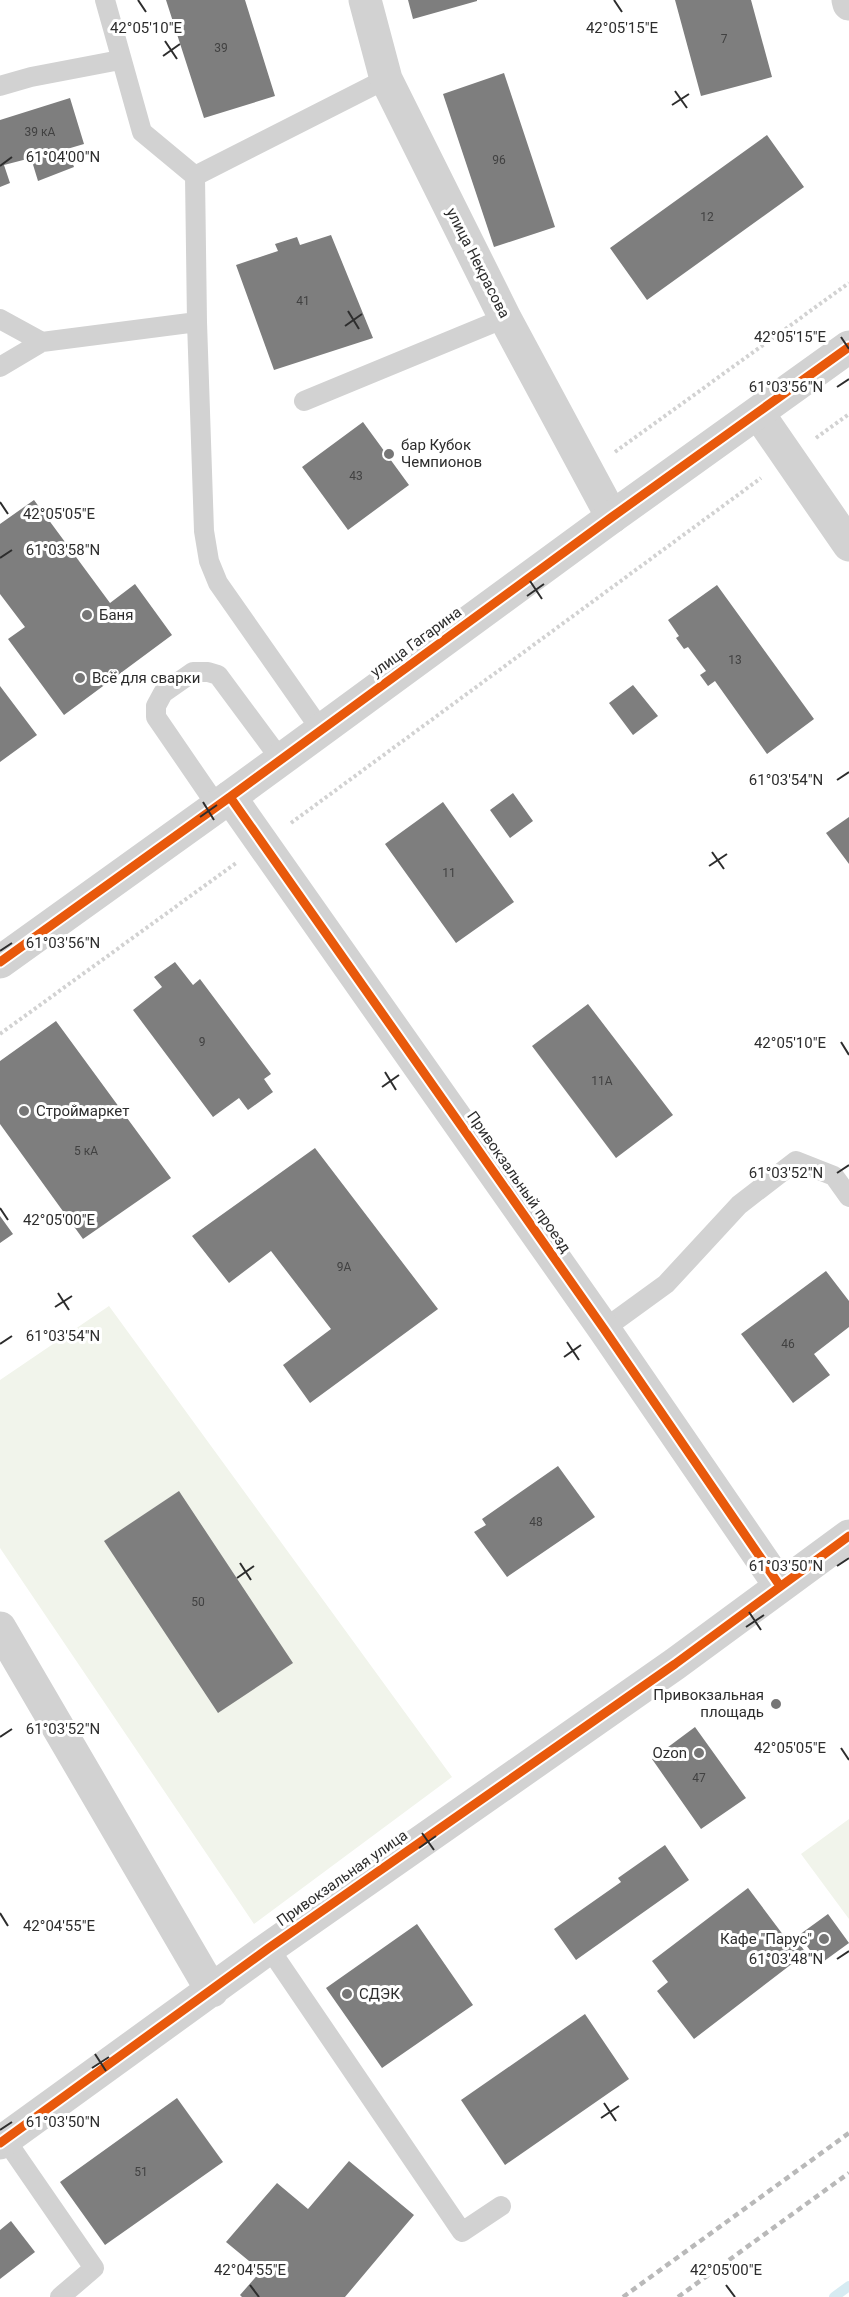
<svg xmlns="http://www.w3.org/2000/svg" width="849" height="2297" font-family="Roboto,sans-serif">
	<rect width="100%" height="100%" fill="#fff"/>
	<!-- green -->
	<path fill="#f1f4eb" d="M109,1306L452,1777L254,1924L0,1548V1380Z
		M849,1819V1919L801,1854Z"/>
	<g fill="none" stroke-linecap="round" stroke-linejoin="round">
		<!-- stream -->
		<path stroke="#d6ebf2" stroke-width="10" d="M834,2297L849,2286"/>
	</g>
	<!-- building -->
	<path fill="#7e7e7e" d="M166,0H245L275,96L204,118Z
		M408,0H477V1L413,19Z
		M675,0H751L772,77L701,96Z
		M504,73L555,227L494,247L443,94Z
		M70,98L84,144L67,149L74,167L38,181L31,158L4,165L10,183L0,187V120Z
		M767,135L804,187L647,300L610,248Z
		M331,235L373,338L274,370L236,265L278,251L275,244L297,237L300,245Z
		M363,422L409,485L348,530L302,467Z
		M34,500L110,603L135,584L172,635L64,715L8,639L25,627L0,594V524Z
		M717,585L814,719L767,754L715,681L708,686L700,675L706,671L688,647L684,649L676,638L679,636L668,620Z
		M633,685L658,716L633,735L609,703Z
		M0,686L37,735L0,762Z
		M513,793L533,821L510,838L490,810Z
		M443,802L514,902L456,943L385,844Z
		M849,817V864L826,833Z
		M175,962L193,985L200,979L271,1074L264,1079L273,1092L248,1110L239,1098L213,1117L133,1010L162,987L154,977Z
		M588,1004L673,1115L616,1158L532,1046Z
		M56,1021L171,1178L83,1239L0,1124V1061Z
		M315,1148L438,1309L310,1403L283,1365L331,1329L271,1251L229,1283L192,1236Z
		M0,1216L13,1234L0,1243Z
		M826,1271L849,1301V1327L814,1354L830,1375L793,1403L741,1334Z
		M558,1466L595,1517L507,1577L474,1532L486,1525L482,1519Z
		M179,1491L293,1663L218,1713L104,1541Z
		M695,1727L746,1798L701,1829L652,1759Z
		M665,1845L689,1880L576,1960L554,1929L621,1882L618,1878Z
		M748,1888L790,1944L796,1939L806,1953L694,2039L657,1991L668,1982L652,1961Z
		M828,1914L849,1943L820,1964L799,1935Z
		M417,1924L473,2005L382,2068L326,1988Z
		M585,2014L629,2079L505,2165L461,2100Z
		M177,2098L223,2162L105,2245L60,2182Z
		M349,2161L414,2215L345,2297H242L240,2295L261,2271L226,2242L277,2183L308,2209Z
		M11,2221L35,2252L0,2279V2230Z"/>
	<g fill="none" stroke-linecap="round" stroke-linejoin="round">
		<!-- path -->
		<path stroke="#d2d2d2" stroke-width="4" stroke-dasharray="3 3" stroke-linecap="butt" d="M816,438L849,414
			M615,452L849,283
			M291,823L761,478
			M0,1034L236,863"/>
		<!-- service -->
		<path stroke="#d2d2d2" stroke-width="20" d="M105,0L142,132L195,176L386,79
			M0,86L31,77L120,60
			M0,319L42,342L197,322L195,176
			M197,322L204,531L209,561L218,583L321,730
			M0,367L42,342
			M304,401L505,318
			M217,806L156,717V706L163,693L193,672H208L218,675L281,760
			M604,1329L666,1284L739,1205L796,1161L834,1176L849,1197
			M269,1948L462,2232L501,2206
			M5,2139L94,2268L60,2297"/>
		<!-- minor -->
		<path stroke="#d2d2d2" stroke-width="33" d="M365,0L386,79L505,318L612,517
			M848,0L849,4
			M758,413L849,545
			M230,797L604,1329L780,1586"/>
		<!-- tertiary -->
		<path stroke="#d2d2d2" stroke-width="33" d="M0,962L230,797L612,517L849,347
			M0,1628L212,1991
			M0,2143L269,1948L675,1664L849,1536"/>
		<!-- rail -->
		<path stroke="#b9b9b9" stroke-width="4.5" stroke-dasharray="6 4.5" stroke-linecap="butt" d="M623,2297L849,2133
			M678,2297L849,2173"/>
		<defs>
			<path id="cycleway" d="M230,797L604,1329L780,1586
				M0,962L230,797L612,517L849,347
				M0,2143L269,1948L675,1664L849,1536"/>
		</defs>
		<!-- cycleway casing -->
		<use href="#cycleway" stroke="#fff" stroke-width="13"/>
		<!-- cycleway -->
		<use href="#cycleway" stroke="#e8590c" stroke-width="9"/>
	</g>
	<!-- ticks -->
	<path fill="none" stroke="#2d2d2d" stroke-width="2" d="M138,0L146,12M614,0L622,12M165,41L177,59M163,56L180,44M675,91L687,108M672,105L689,94M0,166L12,157M348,311L359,329M345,326L362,314M841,337L849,349M837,387L849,379M0,502L8,514M0,558L12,550M530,581L542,599M527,596L544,584M837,780L849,772M203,802L214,820M200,817L217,805M712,852L724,869M709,866L727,854M0,951L12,943M841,1042L849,1055M385,1072L396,1090M382,1087L399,1075M837,1173L849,1165M0,1208L8,1220M58,1293L69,1310M55,1307L72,1296M567,1342L579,1360M0,1344L12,1336M564,1357L581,1345M240,1563L251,1580M837,1566L849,1558M237,1578L254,1566M749,1612L761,1630M746,1627L764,1615M0,1737L12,1729M841,1748L849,1760M422,1833L434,1850M419,1848L436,1836M0,1913L8,1926M837,1959L849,1951M95,2054L106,2071M92,2068L109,2057M604,2103L616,2121M601,2118L619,2106M0,2130L12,2122M250,2285L259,2297M726,2285L735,2297"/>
	<!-- markers -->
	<g fill="#767676" stroke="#fff" stroke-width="2">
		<circle cx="389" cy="454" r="6"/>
		<circle cx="87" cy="615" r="6"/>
		<circle cx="80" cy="678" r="6"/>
		<circle cx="24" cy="1111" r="6"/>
		<circle cx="776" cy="1704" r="6"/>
		<circle cx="699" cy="1753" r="6"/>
		<circle cx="824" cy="1939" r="6"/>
		<circle cx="347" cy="1994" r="6"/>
	</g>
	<g text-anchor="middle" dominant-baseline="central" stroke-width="6" stroke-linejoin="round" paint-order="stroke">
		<!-- number labels -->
		<g font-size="12" fill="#414141">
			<text x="724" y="39">7</text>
			<text x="221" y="48">39</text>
			<text x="40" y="132">39 кА</text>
			<text x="499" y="160">96</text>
			<text x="707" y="217">12</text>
			<text x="303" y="301">41</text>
			<text x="356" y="476">43</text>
			<text x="735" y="660">13</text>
			<text x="449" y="873">11</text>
			<text x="202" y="1042">9</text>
			<text x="602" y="1081">11А</text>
			<text x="86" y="1151">5 кА</text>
			<text x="344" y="1267">9А</text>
			<text x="788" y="1344">46</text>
			<text x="536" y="1522">48</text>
			<text x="198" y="1602">50</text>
			<text x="699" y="1778">47</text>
			<text x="141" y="2172">51</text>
		</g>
		<!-- street labels -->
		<g font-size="15" fill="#2d2d2d" stroke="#fff">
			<text transform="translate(478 263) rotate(63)">улица Некрасова</text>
			<text transform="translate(416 642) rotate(-36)">улица Гагарина</text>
			<text transform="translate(519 1182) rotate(55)">Привокзальный проезд</text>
			<text transform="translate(342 1878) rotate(-35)">Привокзальная улица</text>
		</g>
		<!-- poi labels -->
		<g font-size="15" fill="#2d2d2d" stroke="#fff" text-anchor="start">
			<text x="401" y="445">бар Кубок<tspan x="401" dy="17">Чемпионов</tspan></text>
			<text x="99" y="615">Баня</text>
			<text x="92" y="678">Всё для сварки</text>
			<text x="36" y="1111">Строймаркет</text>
			<text x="764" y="1695" text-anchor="end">Привокзальная<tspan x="764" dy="17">площадь</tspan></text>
			<text x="687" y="1753" text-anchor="end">Ozon</text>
			<text x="812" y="1939" text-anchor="end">Кафе "Парус"</text>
			<text x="359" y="1994">СДЭК</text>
		</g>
	</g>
	<g font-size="15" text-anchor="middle" fill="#2d2d2d" stroke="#fff" stroke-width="6" stroke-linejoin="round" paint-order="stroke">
		<text x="146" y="33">42°05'10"E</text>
		<text x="622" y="33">42°05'15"E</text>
		<text x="63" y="162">61°04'00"N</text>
		<text x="790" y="342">42°05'15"E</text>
		<text x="786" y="392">61°03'56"N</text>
		<text x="59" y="519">42°05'05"E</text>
		<text x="63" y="555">61°03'58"N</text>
		<text x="786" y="785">61°03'54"N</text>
		<text x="63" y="948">61°03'56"N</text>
		<text x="790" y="1048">42°05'10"E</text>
		<text x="786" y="1178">61°03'52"N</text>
		<text x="59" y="1225">42°05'00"E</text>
		<text x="63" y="1341">61°03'54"N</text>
		<text x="786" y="1571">61°03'50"N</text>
		<text x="63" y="1734">61°03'52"N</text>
		<text x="790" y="1753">42°05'05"E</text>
		<text x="59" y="1931">42°04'55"E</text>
		<text x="786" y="1964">61°03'48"N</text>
		<text x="63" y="2127">61°03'50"N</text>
		<text x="250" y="2275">42°04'55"E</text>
		<text x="726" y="2275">42°05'00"E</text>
	</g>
</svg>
